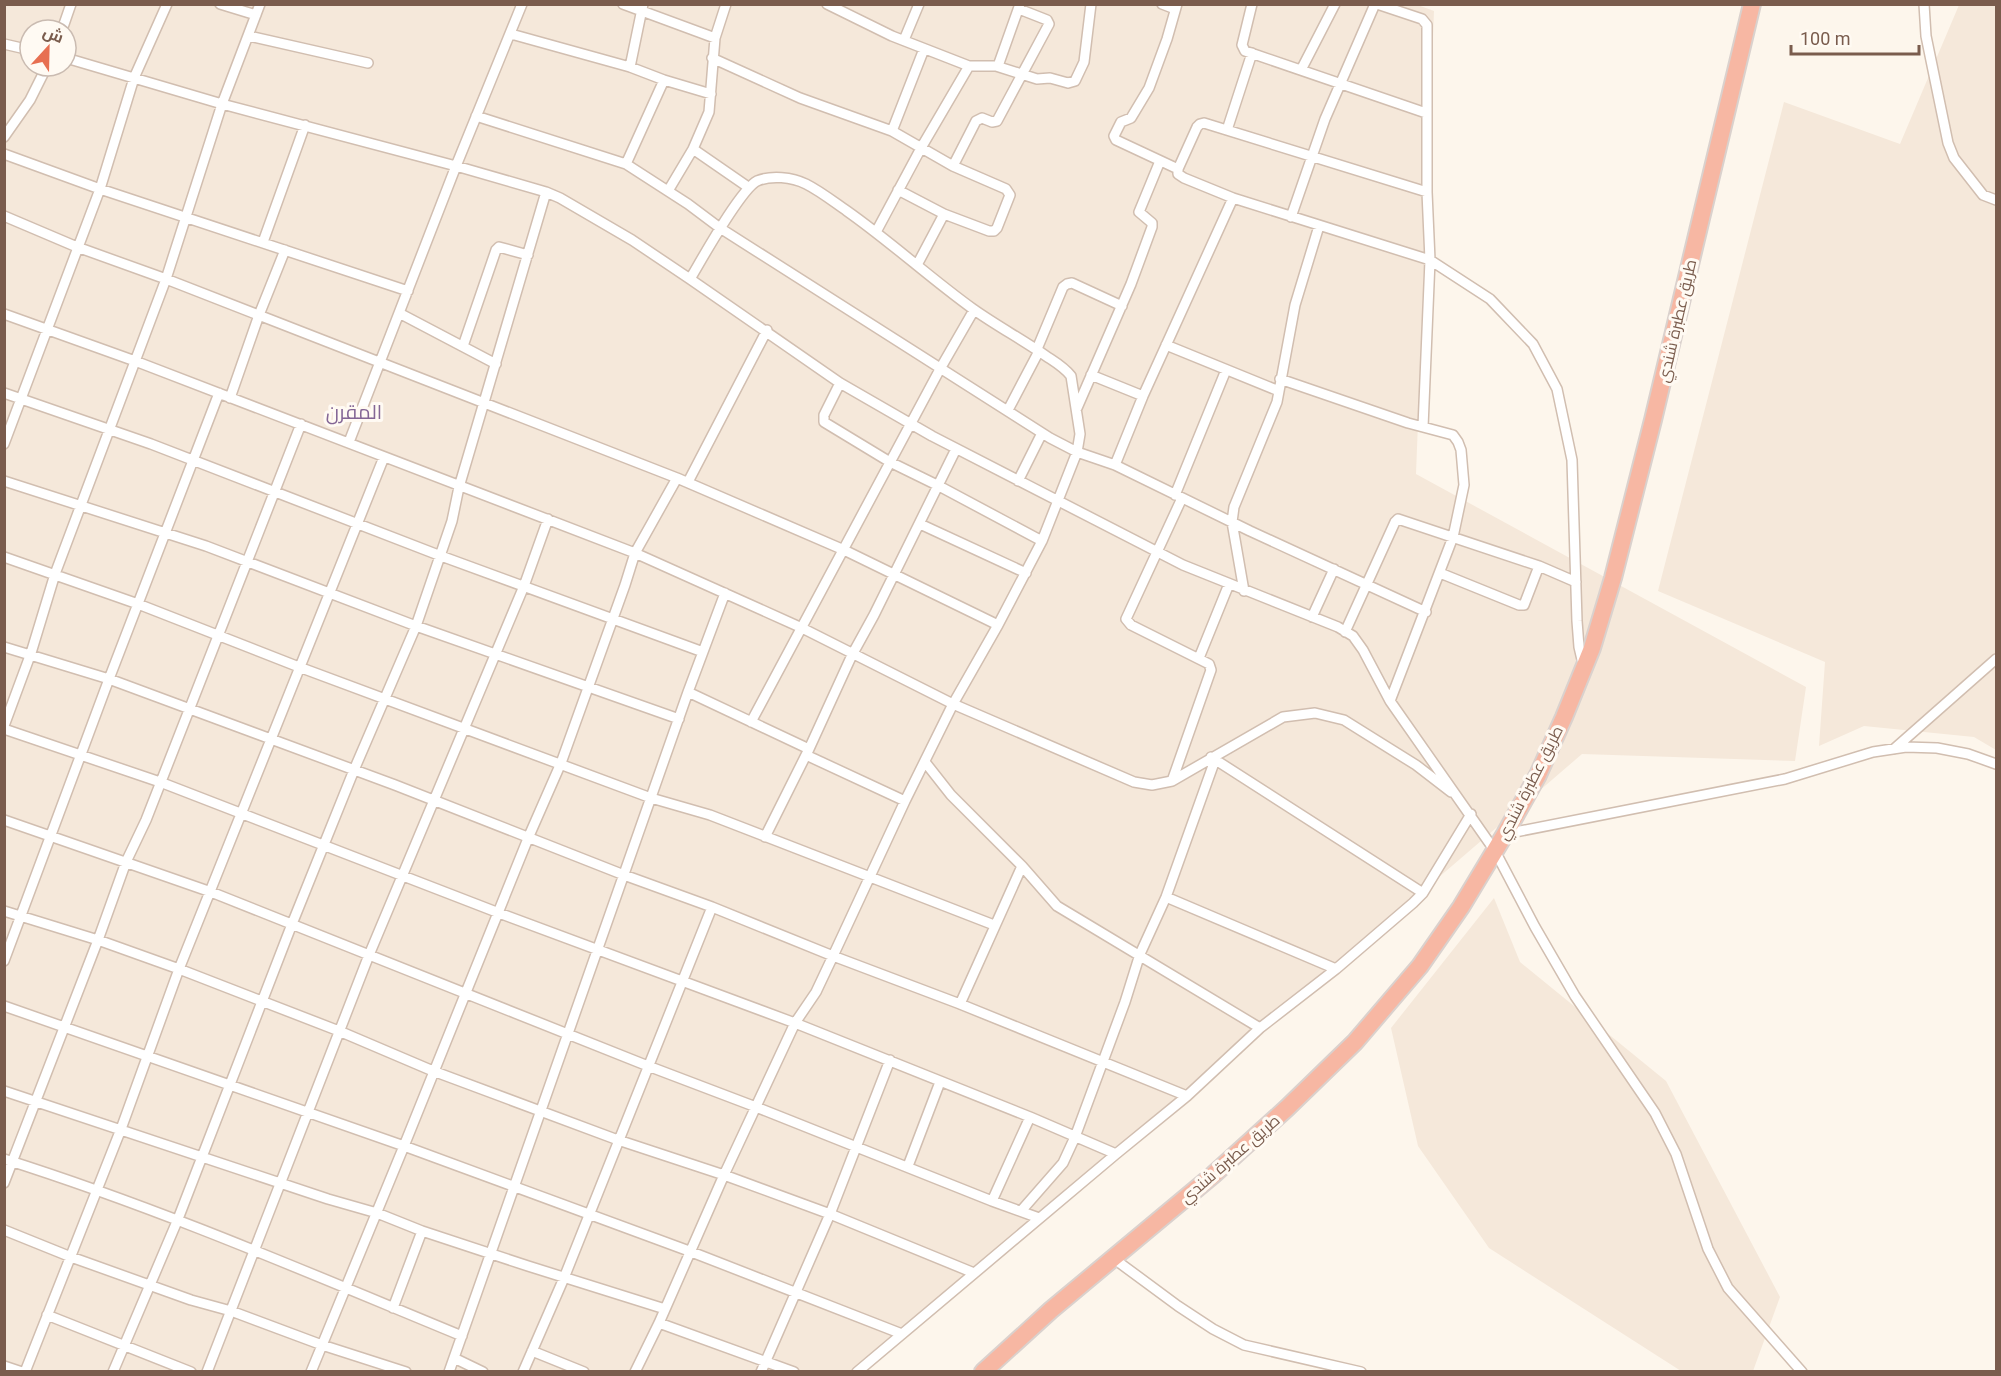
<svg xmlns="http://www.w3.org/2000/svg" width="2001" height="1376" font-family="Roboto,Cairo,sans-serif">
	<rect width="100%" height="100%" fill="#fdf6ec"/>
	<!-- residential -->
	<path fill="#f5e8da" fill-rule="evenodd" d="M1415,4L1434,11L1416,474L1806,687L1795,761L1582,754L1038,1222L854,1371L5,1372V5ZM30,30H66V66H30Z
		M1959,5H1996V750L1974,737L1864,726L1819,746L1825,662L1658,591L1784,102L1900,144Z
		M1494,898L1520,962L1666,1081L1780,1297L1753,1371H1681L1489,1248L1418,1146L1391,1028Z"/>
	<g fill="none" stroke-linecap="round" stroke-linejoin="round">
		<defs>
			<path id="street" d="M220,4L256,15
				M623,4L715,38
				M827,4L892,36L969,66H996L1037,79L1050,78L1068,83L1075,81L1084,62L1091,4
				M1162,4L1175,9
				M1177,4L1167,39L1149,88L1131,118L1121,122L1114,136L1116,140L1178,169
				M1252,4L1242,45L1245,51L1426,113
				M1377,4L1422,19L1427,25V192L1430,260L1423,427
				M1924,4L1926,36L1948,143L1954,158L1983,195L1996,200
				M62,30L71,4
				M511,34L630,67L664,80L711,94
				M249,36L368,63
				M904,40L919,4
				M4,44L30,50
				M66,58L222,104L456,166L546,192L560,198L632,240L690,279L840,383L932,436L1183,565L1338,627L1353,636L1363,650L1390,701L1495,851L1535,927L1575,996L1655,1113L1676,1154L1708,1249L1728,1288L1802,1372
				M712,58L800,98L892,131L953,166L1006,189L1010,195L997,228L994,231H989L944,214L898,190
				M998,66L1020,4
				M630,67L643,4
				M1301,70L1335,4
				M476,116L626,164L688,204L720,228L1050,438L1077,452L1115,465L1250,531L1426,612
				M1227,130L1252,53
				M892,131L924,49
				M4,137L30,100L47,66
				M693,149L748,187
				M4,154L100,189L408,291
				M626,164L664,80
				M953,166L976,121L982,118L992,122L997,121L1049,24L1047,20L1019,9
				M668,191L693,149L709,112L715,38L726,4
				M1427,192L1204,123L1200,124L1197,127L1178,169V174L1184,178L1233,198L1430,260L1490,299L1533,344L1557,389L1572,460L1577,621L1579,647L1583,664
				M4,216L77,247L166,279L677,478L635,553L625,585L561,763L529,836L404,1146L311,1372
				M1291,217L1325,119L1375,4
				M876,232L921,148L969,66
				M263,242L305,125
				M917,265L944,214
				M399,313L496,364
				M4,314L135,361L635,553L802,628L953,704L1134,782L1152,785L1172,781L1283,717L1315,713L1344,720L1416,765L1451,792
				M1166,345L1279,391
				M463,346L496,250L499,247L528,255
				M1037,349L1063,287L1067,284L1072,283L1122,306
				M1091,375L1143,396
				M1280,379L1408,423L1453,435L1458,442L1461,450L1464,485L1453,537L1390,701
				M840,383L824,415V422L890,462L939,486L1042,541
				M4,393L151,444L441,556L703,652
				M230,398L259,315L285,250
				M1077,408L1131,284L1152,227V223L1139,212L1160,161
				M1008,410L1039,351
				M349,442L456,166L522,4
				M4,444L100,189L134,78L167,4
				M1115,465L1143,396L1233,198
				M677,478L844,550L998,625
				M4,481L206,546L416,626L679,719
				M1018,481L1042,433
				M688,482L767,330
				M1175,495L1226,370
				M920,524L1026,573
				M4,557L138,604L299,667L651,798L710,815L994,925
				M1440,573L1519,605H1524L1539,566
				M1244,591L1232,522L1234,507L1277,402L1295,305L1319,226
				M1312,617L1334,569
				M1345,632L1395,522L1398,519L1539,566L1576,582
				M4,647L109,679L395,785L624,875L712,907L833,956L960,1004L1187,1096
				M1199,658L1229,584
				M688,692L809,749
				M751,722L940,369L974,310
				M4,726L31,653L55,574L166,279L222,104L260,4
				M4,729L160,782L499,913L795,1023L1030,1117L1116,1154
				M1894,749L1996,659
				M806,755L905,801
				M1211,757L1423,893
				M925,762L951,795L1022,866
				M1172,781L1211,670L1209,664L1131,625L1126,619L1182,498
				M4,820L211,892L648,1066L756,1107L992,1201L1039,1218
				M1505,834L1785,779L1873,752L1906,747L1937,748L1968,754L1996,764
				M765,837L809,749L852,655L874,615L956,449
				M1166,897L1336,969
				M4,911L98,940L179,969L339,1031L433,1071L618,1140L724,1175L830,1214L974,1273
				M4,961L109,679L219,393
				M960,1004L1022,866L1057,906L1260,1028
				M4,1006L404,1146L689,1251L902,1334
				M4,1091L328,1199L377,1213L422,1231L528,1266L665,1309
				M4,1159C162,1209 309,1273 462,1336
				M908,1166L940,1082
				M4,1183L98,940L126,862L146,820L301,424
				M992,1201L1030,1117
				M1021,1211L1063,1163L1075,1137L1125,1002L1140,954L1166,897L1215,760
				M4,1230L71,1257L191,1300L231,1311L322,1345L406,1372
				M1113,1258L1178,1306L1213,1329L1244,1345L1361,1372
				M393,1308L422,1231
				M47,1315L191,1372
				M659,1323L794,1372
				M532,1351L584,1372
				M454,1358L483,1372
				M4,1366L22,1372
				M25,1372L121,1129L179,969L384,457
				M113,1372L178,1219L292,924L354,770L416,626L452,521L459,487L546,192
				M207,1372L369,955L524,586L548,519
				M449,1372L688,692L725,593
				M523,1372L564,1278L712,907
				M635,1372L659,1323L724,1175L795,1023L816,992L833,956L905,801L953,704L998,625L1042,541L1077,452L1080,434L1071,376C1064,367 1055,362 1046,356C1023,340 997,326 973,309C930,278 891,242 847,211C834,202 820,191 806,184C792,177 771,175 757,181C740,190 702,259 690,279
				M761,1372L830,1214L890,1060
				M857,1372L1116,1154L1187,1096L1260,1028L1336,969L1413,903L1423,893L1471,814"/>
			<path id="highway" d="M983,1372L1051,1310L1213,1175L1287,1108L1355,1042L1420,966L1461,907L1505,834L1538,775L1564,717L1592,648L1613,578L1653,420L1752,4"/>
		</defs>
		<!-- street casing -->
		<use href="#street" stroke="#d1beb0" stroke-width="12"/>
		<!-- highway casing -->
		<use href="#highway" stroke="#dad1cd" stroke-width="20"/>
		<!-- street -->
		<use href="#street" stroke="#fff" stroke-width="9"/>
		<!-- highway -->
		<use href="#highway" stroke="#f7b7a3" stroke-width="16"/>
	</g>
	<g text-anchor="middle" dominant-baseline="central" stroke-width="6" stroke-linejoin="round" paint-order="stroke">
		<!-- street labels -->
		<g font-size="16" fill="#7a5c4d" stroke="#fffaf3">
			<text transform="translate(1677 321) rotate(-77)">طريق عطبرة شندي</text>
			<text transform="translate(1530 783) rotate(-63)">طريق عطبرة شندي</text>
			<text transform="translate(1230 1159) rotate(-41)">طريق عطبرة شندي</text>
		</g>
		<!-- quarter labels -->
		<g font-size="20" fill="#846695" stroke="#fffaf3">
			<text x="354" y="412">المقرن</text>
		</g>
	</g>
	<!-- border -->
	<rect width="2001" height="1376" fill="none" stroke="#7a5c4d" stroke-width="12"/>
	<!-- north arrow -->
	<g transform="translate(48 48) rotate(22)"><circle r="28" fill="#fffaf3" stroke="#cabbb1" stroke-width="1.5"/>
	<path d="M0-4.5L10 22L0 15L-10 22Z" fill="#e76f51"/>
	<text y="-9" font-size="16" font-weight="bold" text-anchor="middle" fill="#7a5c4d">ش</text>
	</g>
	<!-- scale -->
	<path d="M1791 45v9h128v-9" fill="none" stroke="#7a5c4d" stroke-width="3"/>
	<text x="1800" y="45" font-size="18" fill="#7a5c4d" stroke="#fffaf3" stroke-width="4.5" paint-order="stroke">100 m</text>
</svg>
